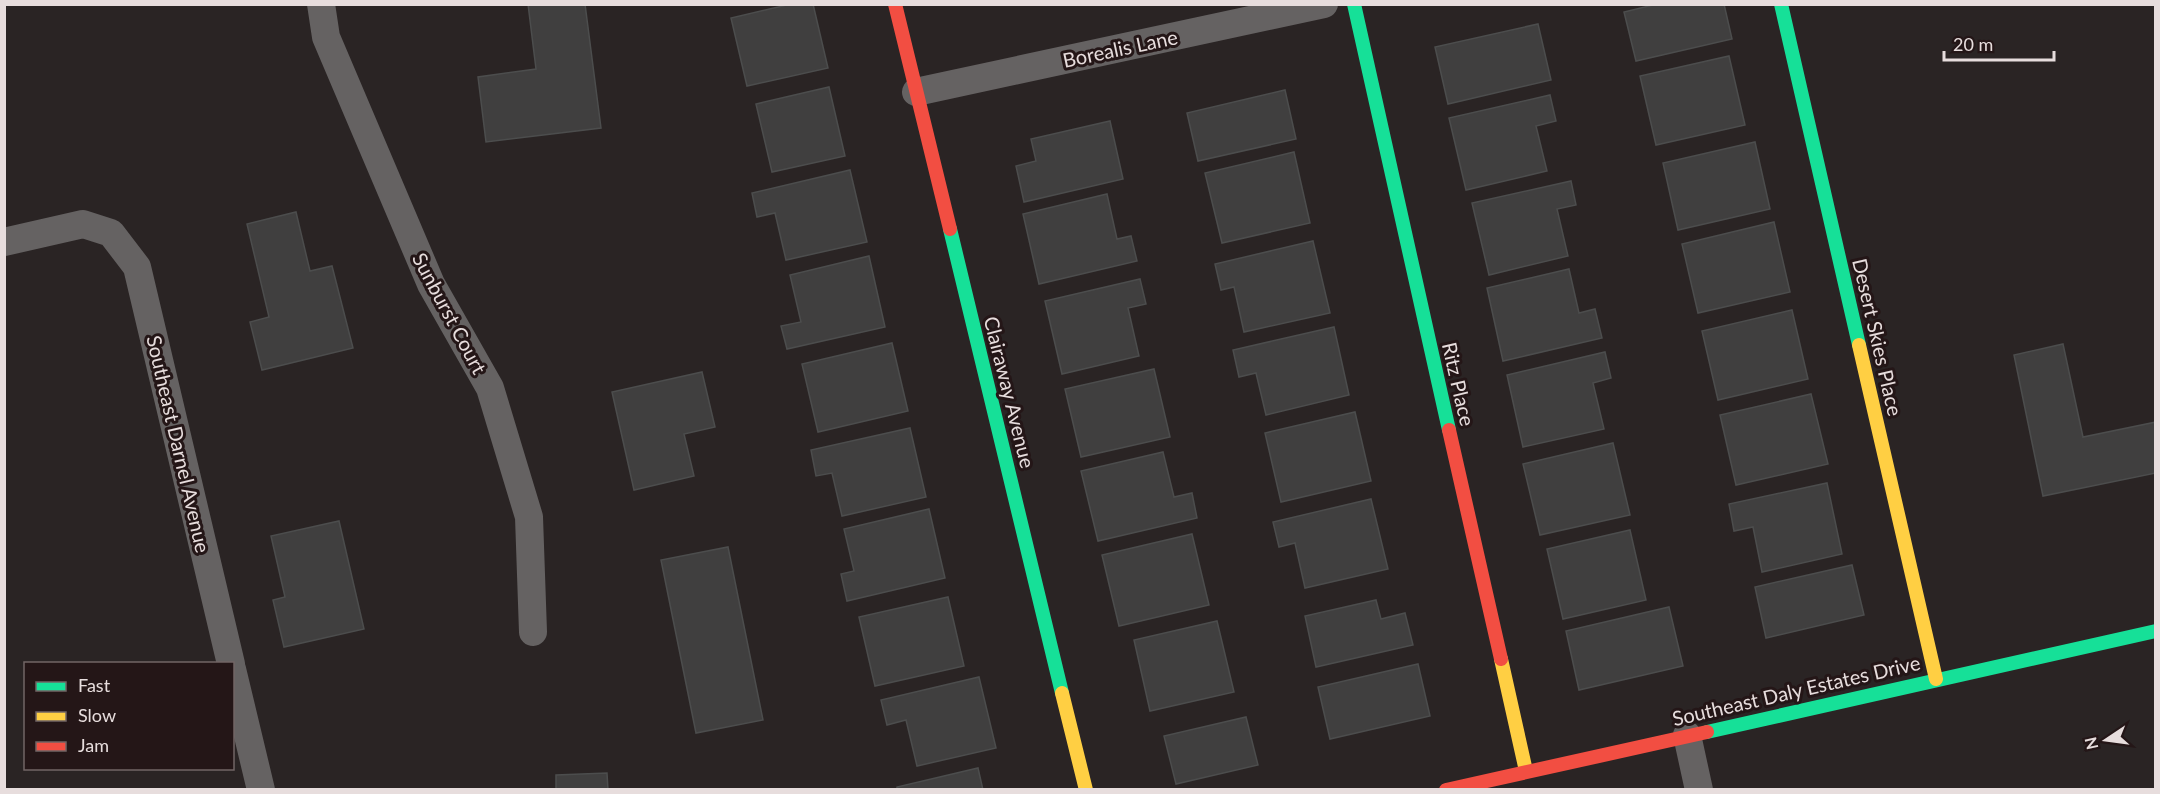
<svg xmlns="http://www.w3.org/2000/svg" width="2160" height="794" font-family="Lato,sans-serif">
	<rect width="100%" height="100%" fill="#2a2424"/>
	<!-- building -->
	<path fill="#403f3f" stroke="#4c4d4d" stroke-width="1.5" d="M528,4H585L601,128L486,142L478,77L536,69Z
		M791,4H813L828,68L747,86L731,18Z
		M1657,4H1724L1732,39L1636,61L1624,12Z
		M1538,24L1551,80L1448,104L1435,47Z
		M1729,56L1745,125L1656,145L1640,76Z
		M829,87L845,156L772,172L756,104Z
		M1285,90L1296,139L1198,161L1187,113Z
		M1550,95L1556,121L1536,126L1547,171L1466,190L1449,118Z
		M1110,121L1123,179L1024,202L1016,166L1036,161L1031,139Z
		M1755,142L1770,209L1678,230L1663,163Z
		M1294,152L1310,223L1222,243L1205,173Z
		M850,170L867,242L786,260L775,213L757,217L752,193Z
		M1571,181L1576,205L1557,209L1568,256L1489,275L1472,203Z
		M1107,194L1117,239L1131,236L1137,261L1039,284L1023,214Z
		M296,212L310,271L332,266L353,348L262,370L250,322L269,317L247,224Z
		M1774,222L1790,292L1698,313L1682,244Z
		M1313,241L1330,313L1244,332L1234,287L1221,290L1215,264Z
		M869,256L885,327L787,349L781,326L801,322L790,275Z
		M1569,269L1579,313L1595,309L1602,338L1503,361L1487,288Z
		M1140,279L1146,304L1128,308L1139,356L1062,374L1045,301Z
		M1792,310L1808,379L1718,400L1702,331Z
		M1334,327L1349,395L1266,415L1256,373L1239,377L1233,350Z
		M892,343L908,411L818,432L802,364Z
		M2063,344L2083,437L2156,422V473L2043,496L2014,355Z
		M1605,352L1611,378L1593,383L1604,429L1523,447L1507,375Z
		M1154,369L1170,437L1081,457L1065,389Z
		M702,372L715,427L684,434L694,476L634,490L612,392Z
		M1811,394L1828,464L1736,485L1720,415Z
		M1355,412L1371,481L1281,502L1265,433Z
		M910,428L926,497L842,516L832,473L816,476L811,450Z
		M1613,443L1630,515L1540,535L1523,464Z
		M1163,452L1174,497L1192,493L1197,518L1098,541L1081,471Z
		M1827,483L1842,554L1762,572L1753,527L1734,531L1729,504Z
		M1371,499L1388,569L1305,588L1295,543L1279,547L1273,522Z
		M929,509L945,578L847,601L841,574L854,571L844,529Z
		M339,521L364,629L284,647L273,600L285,597L271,536Z
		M1630,530L1646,600L1563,619L1547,549Z
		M1192,534L1209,605L1119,626L1102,555Z
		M728,547L763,720L696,733L661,560Z
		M1852,565L1864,615L1766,638L1755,587Z
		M948,597L964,666L875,686L859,617Z
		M1376,600L1381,619L1405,613L1413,645L1316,667L1305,616Z
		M1669,607L1683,666L1579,690L1566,631Z
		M1217,621L1234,692L1150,711L1134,640Z
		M1418,664L1430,716L1330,739L1318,687Z
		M979,677L996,748L917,766L906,720L887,725L881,700Z
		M1246,717L1258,765L1176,784L1164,736Z
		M978,768L983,790H897V787Z
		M607,773L608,790H556V775Z"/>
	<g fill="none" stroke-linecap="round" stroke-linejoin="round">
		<!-- street -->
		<path stroke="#656262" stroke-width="28" d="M321,4L326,37L431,284L490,388L529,517L533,632
			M916,92L1324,4
			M4,242L83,224L111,233L137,267L231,664
			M232,669L261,790
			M1687,735L1699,790"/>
		<!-- fast -->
		<path stroke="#16e098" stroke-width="14" d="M1354,4L1449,430
			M1781,4L1859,345
			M950,229L1062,693
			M1707,732L2156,631"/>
		<!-- slow -->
		<path stroke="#ffcf43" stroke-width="14" d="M1859,345L1936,679
			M1501,659L1526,771
			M1062,693L1086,790"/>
		<!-- jam -->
		<path stroke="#f24e42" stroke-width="14" d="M895,4L950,229
			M1449,430L1501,659
			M1446,790L1707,732"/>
	</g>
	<g text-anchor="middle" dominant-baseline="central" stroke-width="6" stroke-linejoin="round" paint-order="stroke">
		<!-- street labels -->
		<g font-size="20" fill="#e7dddd" stroke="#241617">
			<text transform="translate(1120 48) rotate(-12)">Borealis Lane</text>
			<text transform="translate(450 313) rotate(62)">Sunburst Court</text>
			<text transform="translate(1878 337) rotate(77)">Desert Skies Place</text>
			<text transform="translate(1459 384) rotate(77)">Ritz Place</text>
			<text transform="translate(1010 392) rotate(76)">Clairaway Avenue</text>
			<text transform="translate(179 444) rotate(77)">Southeast Darnel Avenue</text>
			<text transform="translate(1796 690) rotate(-13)">Southeast Daly Estates Drive</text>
		</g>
	</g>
	<!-- border -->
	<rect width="2160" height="794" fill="none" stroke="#e7dddd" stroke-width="12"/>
	<!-- legend -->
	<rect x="24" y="662" width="210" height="108" fill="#241617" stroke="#726666" stroke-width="1.5"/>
	<rect x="36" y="682" width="30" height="9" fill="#16e098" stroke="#726666" stroke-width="1.5"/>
	<text x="78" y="692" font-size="18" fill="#e7dddd">Fast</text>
	<rect x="36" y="712" width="30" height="9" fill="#ffcf43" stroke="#726666" stroke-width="1.5"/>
	<text x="78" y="722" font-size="18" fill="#e7dddd">Slow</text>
	<rect x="36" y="742" width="30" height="9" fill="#f24e42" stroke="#726666" stroke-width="1.5"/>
	<text x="78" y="752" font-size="18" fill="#e7dddd">Jam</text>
	<!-- north arrow -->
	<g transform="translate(2106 740) rotate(257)" stroke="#241617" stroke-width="4.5" paint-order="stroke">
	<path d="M0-4.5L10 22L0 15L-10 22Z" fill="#e7dddd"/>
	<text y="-9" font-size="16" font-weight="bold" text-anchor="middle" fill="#e7dddd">N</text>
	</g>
	<!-- scale -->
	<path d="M1944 51v9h110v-9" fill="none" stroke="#e7dddd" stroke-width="3"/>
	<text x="1953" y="51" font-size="18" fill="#e7dddd" stroke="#241617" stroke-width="4.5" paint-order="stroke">20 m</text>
</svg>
